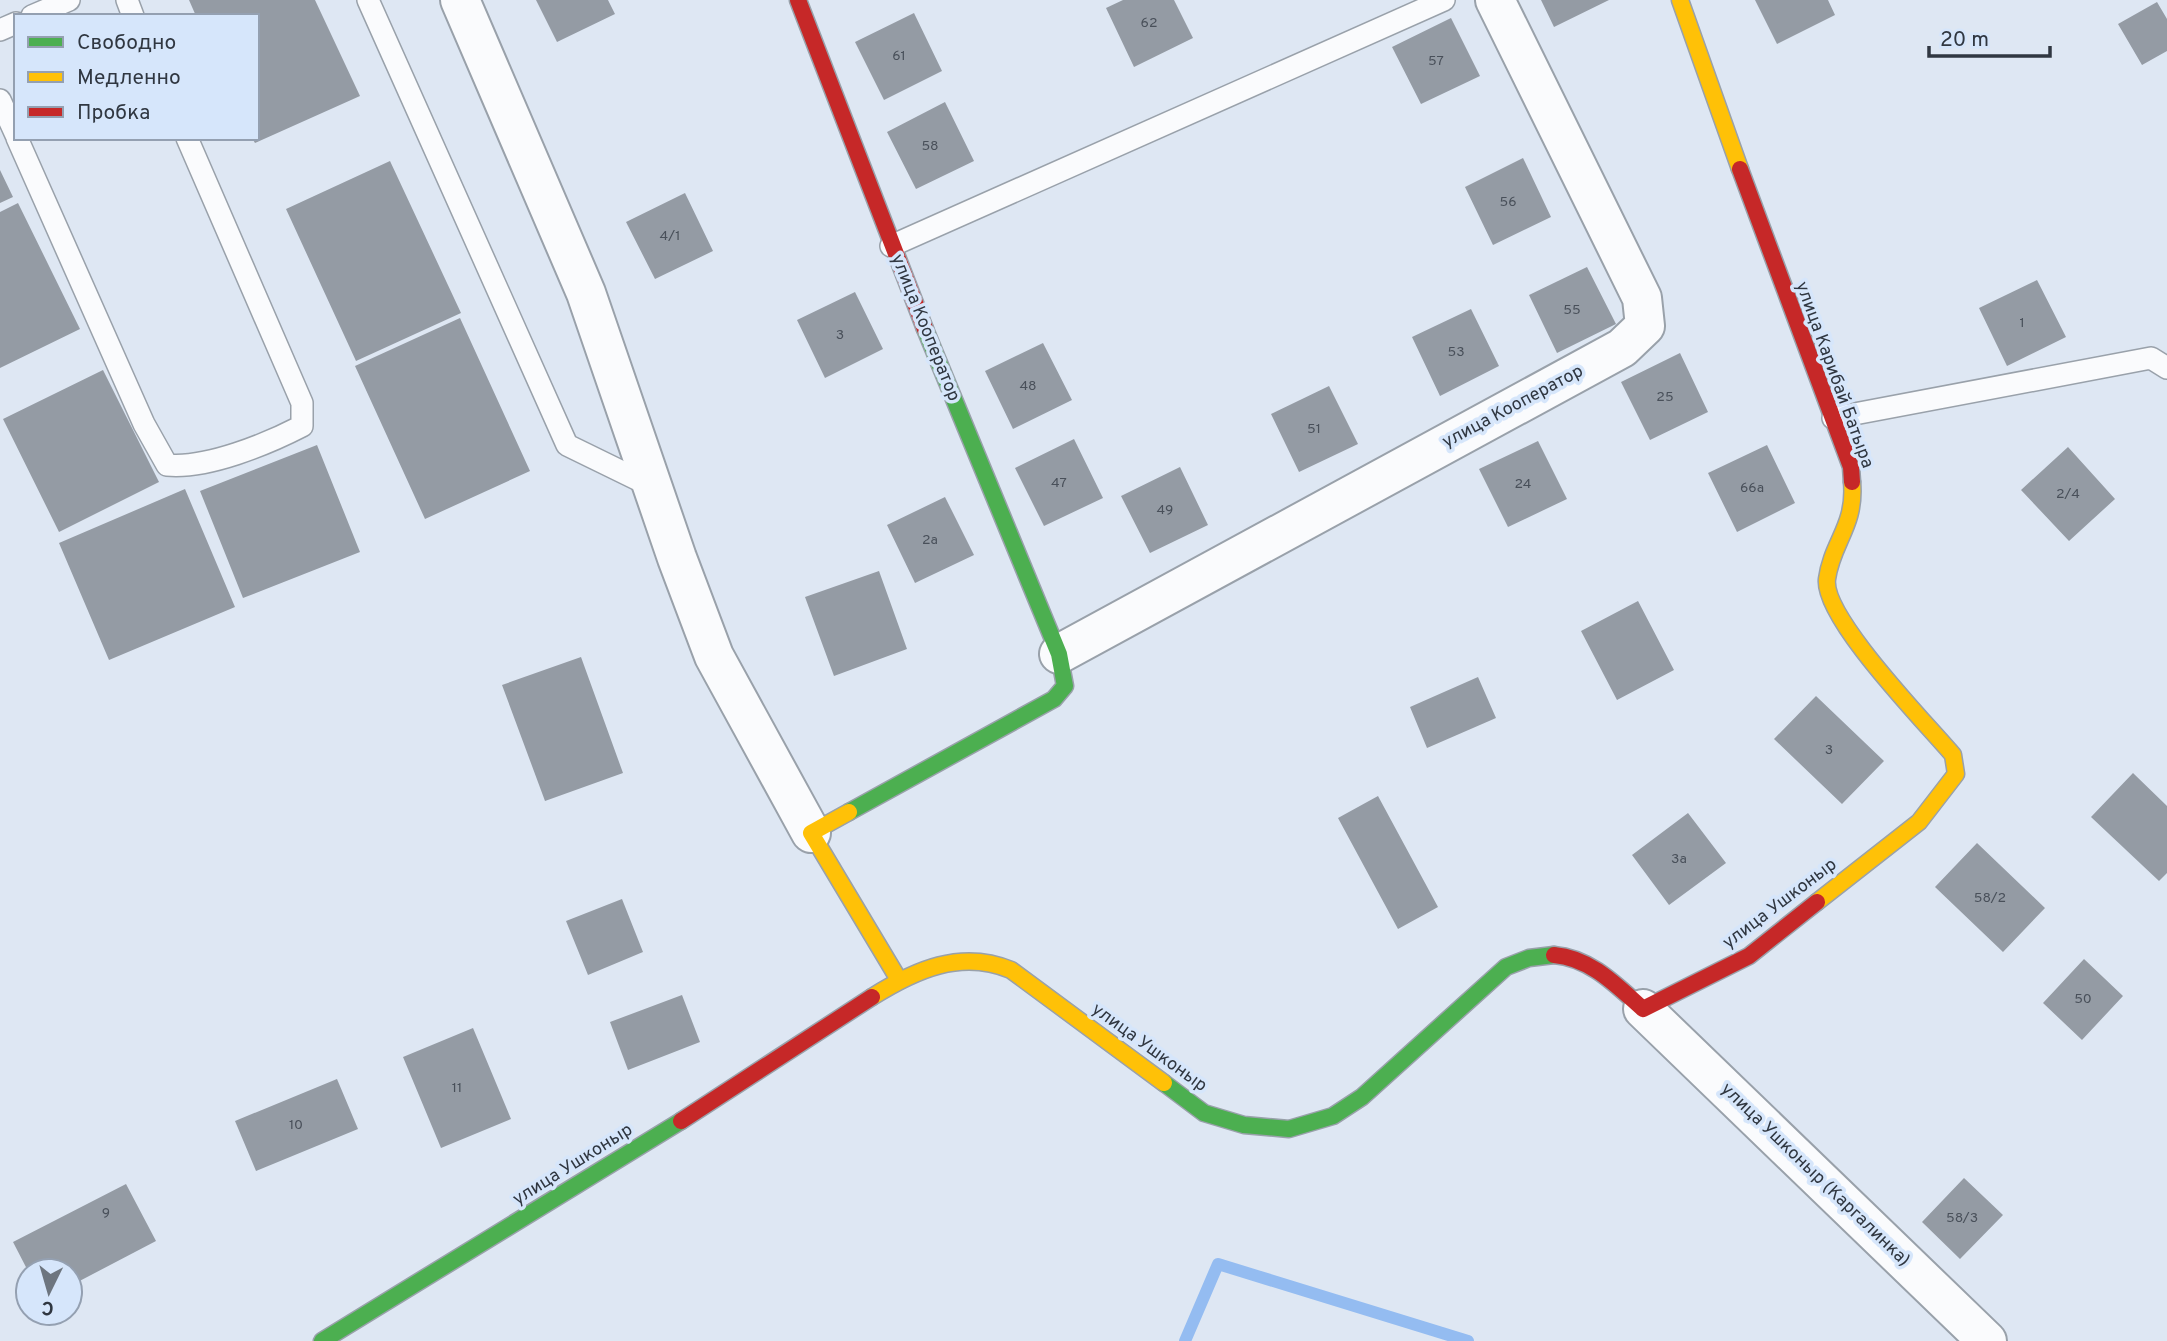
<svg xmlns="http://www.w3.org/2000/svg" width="2167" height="1341" font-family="Overpass,sans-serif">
	<rect width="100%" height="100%" fill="#dee7f3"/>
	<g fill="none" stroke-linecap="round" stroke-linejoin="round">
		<!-- stream -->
		<path stroke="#94bcf1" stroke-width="12" d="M1185,1341L1218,1264L1468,1341"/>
	</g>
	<!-- building -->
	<path fill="#949ba4" d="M189,0H315L360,96L255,143L252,138H257V16H196Z
		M536,0H608L615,14L557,42Z
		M1123,0H1174L1193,38L1134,67L1106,8Z
		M1541,0H1609L1554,27Z
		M1755,0H1828L1835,15L1777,44Z
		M2157,2L2167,19V51L2142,65L2118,24Z
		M914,13L942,71L884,100L855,42Z
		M1451,18L1480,76L1421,104L1392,47Z
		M945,102L974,161L916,189L887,132Z
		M1523,158L1551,217L1493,245L1465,187Z
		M390,161L461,313L356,361L286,209Z
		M0,170L13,197L0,203Z
		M685,193L713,251L655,279L626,222Z
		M18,203L80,329L0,368V212Z
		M1587,267L1616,324L1557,353L1529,295Z
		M2037,280L2066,337L2007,366L1979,308Z
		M855,292L883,349L825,378L797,320Z
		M1471,309L1499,366L1440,396L1412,337Z
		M460,318L530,471L425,519L355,366Z
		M1043,343L1072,400L1013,429L985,371Z
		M1680,353L1708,412L1650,440L1621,382Z
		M103,370L159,482L59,532L3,419Z
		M1329,386L1358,444L1299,472L1271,414Z
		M1074,439L1103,498L1044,526L1015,468Z
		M1538,441L1567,499L1508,527L1479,469Z
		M317,445L360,552L243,598L200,491Z
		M1767,445L1795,503L1737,532L1708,473Z
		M2068,447L2115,499L2069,541L2021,490Z
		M1180,467L1208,525L1150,553L1121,496Z
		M185,489L235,607L109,660L59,543Z
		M945,497L974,555L915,583L887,525Z
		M879,571L907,649L834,676L805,597Z
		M1638,601L1674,670L1617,700L1581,631Z
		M581,657L623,773L545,801L502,685Z
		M1478,677L1496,718L1427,748L1410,707Z
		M1816,696L1884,761L1842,804L1774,739Z
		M2133,773L2167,806V873L2159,881L2091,817Z
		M1378,796L1438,907L1398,929L1338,818Z
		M1688,813L1726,863L1669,905L1632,855Z
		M1977,843L2045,908L2003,952L1935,887Z
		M622,899L643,952L588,975L566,921Z
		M2084,959L2123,996L2082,1040L2043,1003Z
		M682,995L700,1042L628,1070L610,1022Z
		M473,1028L511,1119L441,1148L403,1057Z
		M337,1079L358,1129L256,1171L235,1121Z
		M1964,1178L2003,1215L1960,1259L1922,1222Z
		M126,1184L156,1241L70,1286V1271H28L13,1242Z"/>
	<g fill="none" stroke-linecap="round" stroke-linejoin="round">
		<defs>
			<path id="lane" d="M127,0L133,16
				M368,0L567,445L653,487
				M32,16L69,0
				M0,30L16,23
				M0,100L16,135
				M17,138L144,424L167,465C207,469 267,444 302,426V403L187,138
				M891,246L1444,0
				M1833,418L2151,358L2167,368"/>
			<path id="street" d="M460,0L586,293L677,558L714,656L811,833
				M1059,654L1622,348L1645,326L1642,298L1495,0
				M1643,1009L1987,1341"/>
			<path id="fast" d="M849,812L1054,699L1065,686L1059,654L925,329
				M1164,1083L1204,1113L1244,1125L1289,1129L1333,1116L1362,1097L1506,967L1529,958L1554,955
				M322,1341L681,1121"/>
			<path id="slow" d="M1680,0L1740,169
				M849,812L811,833L899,980
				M1817,902L1919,822L1956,774L1953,755C1926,723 1822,617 1827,579C1832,542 1856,526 1852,482
				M872,997C915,970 961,949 1011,970L1164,1083"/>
			<path id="jam" d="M798,0L925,329
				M1740,169L1851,467L1852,482
				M1554,955C1591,958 1617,986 1643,1009L1749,956L1817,902
				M681,1121L872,997"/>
		</defs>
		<!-- lane casing -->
		<use href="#lane" stroke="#99a1aa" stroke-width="24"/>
		<!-- street casing -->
		<use href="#street" stroke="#99a1aa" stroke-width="42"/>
		<!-- fast casing -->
		<use href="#fast" stroke="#99a1aa" stroke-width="19"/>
		<!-- slow casing -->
		<use href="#slow" stroke="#99a1aa" stroke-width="19"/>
		<!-- jam casing -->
		<use href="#jam" stroke="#99a1aa" stroke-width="19"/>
		<!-- lane -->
		<use href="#lane" stroke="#fafbfd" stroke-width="21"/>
		<!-- street -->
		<use href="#street" stroke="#fafbfd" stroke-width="38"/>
		<!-- fast -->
		<use href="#fast" stroke="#4caf50" stroke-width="16"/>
		<!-- slow -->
		<use href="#slow" stroke="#ffc107" stroke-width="16"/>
		<!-- jam -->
		<use href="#jam" stroke="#c62828" stroke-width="16"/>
	</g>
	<g text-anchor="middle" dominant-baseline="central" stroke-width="7" stroke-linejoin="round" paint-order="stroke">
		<!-- number labels -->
		<g font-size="14" fill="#49505a">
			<text x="1149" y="23">62</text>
			<text x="899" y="56">61</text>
			<text x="1436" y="61">57</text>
			<text x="930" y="146">58</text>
			<text x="1508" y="202">56</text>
			<text x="670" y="236">4/1</text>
			<text x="1572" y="310">55</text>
			<text x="2022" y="323">1</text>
			<text x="840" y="335">3</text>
			<text x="1456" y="352">53</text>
			<text x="1028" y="386">48</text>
			<text x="1665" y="397">25</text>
			<text x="1314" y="429">51</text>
			<text x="1059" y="483">47</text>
			<text x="1523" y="484">24</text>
			<text x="1752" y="488">66а</text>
			<text x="2068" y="494">2/4</text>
			<text x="1165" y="510">49</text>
			<text x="930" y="540">2а</text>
			<text x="1829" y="750">3</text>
			<text x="1679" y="859">3а</text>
			<text x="1990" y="898">58/2</text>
			<text x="2083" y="999">50</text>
			<text x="457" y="1088">11</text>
			<text x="296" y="1125">10</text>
			<text x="106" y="1213">9</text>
			<text x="1962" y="1218">58/3</text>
		</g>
		<!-- street labels -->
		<g font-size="18" fill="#303741" stroke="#d6e6fb">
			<text transform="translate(925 328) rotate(68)">улица Кооператор</text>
			<text transform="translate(1834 375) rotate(70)">улица Карибай Батыра</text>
			<text transform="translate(1513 407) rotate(-28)">улица Кооператор</text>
			<text transform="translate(1780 904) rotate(-37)">улица Ушконыр</text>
			<text transform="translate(1149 1048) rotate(36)">улица Ушконыр</text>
			<text transform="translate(573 1165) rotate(-32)">улица Ушконыр</text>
			<text transform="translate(1815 1175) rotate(44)">улица Ушконыр (Каргалинка)</text>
		</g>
	</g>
	<!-- legend -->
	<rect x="14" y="14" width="245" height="126" fill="#d6e6fb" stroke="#94a0b1" stroke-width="2"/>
	<rect x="28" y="37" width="35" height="10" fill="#4caf50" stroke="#94a0b1" stroke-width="2"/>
	<text x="77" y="49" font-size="21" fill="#303741">Свободно</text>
	<rect x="28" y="72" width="35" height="10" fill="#ffc107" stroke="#94a0b1" stroke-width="2"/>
	<text x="77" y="84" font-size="21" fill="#303741">Медленно</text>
	<rect x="28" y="107" width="35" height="10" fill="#c62828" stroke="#94a0b1" stroke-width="2"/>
	<text x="77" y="119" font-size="21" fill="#303741">Пробка</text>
	<!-- north arrow -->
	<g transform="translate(49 1292) rotate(185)"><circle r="33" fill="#d6e6fb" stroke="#94a0b1" stroke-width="2"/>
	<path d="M0-5L12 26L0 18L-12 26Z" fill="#6d757f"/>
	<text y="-10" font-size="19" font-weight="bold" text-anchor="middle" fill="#303741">С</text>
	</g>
	<!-- scale -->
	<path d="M1929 46v10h121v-10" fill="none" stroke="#303741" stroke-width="3.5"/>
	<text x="1940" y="46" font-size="21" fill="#303741" stroke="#d6e6fb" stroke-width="5" paint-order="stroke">20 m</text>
</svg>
